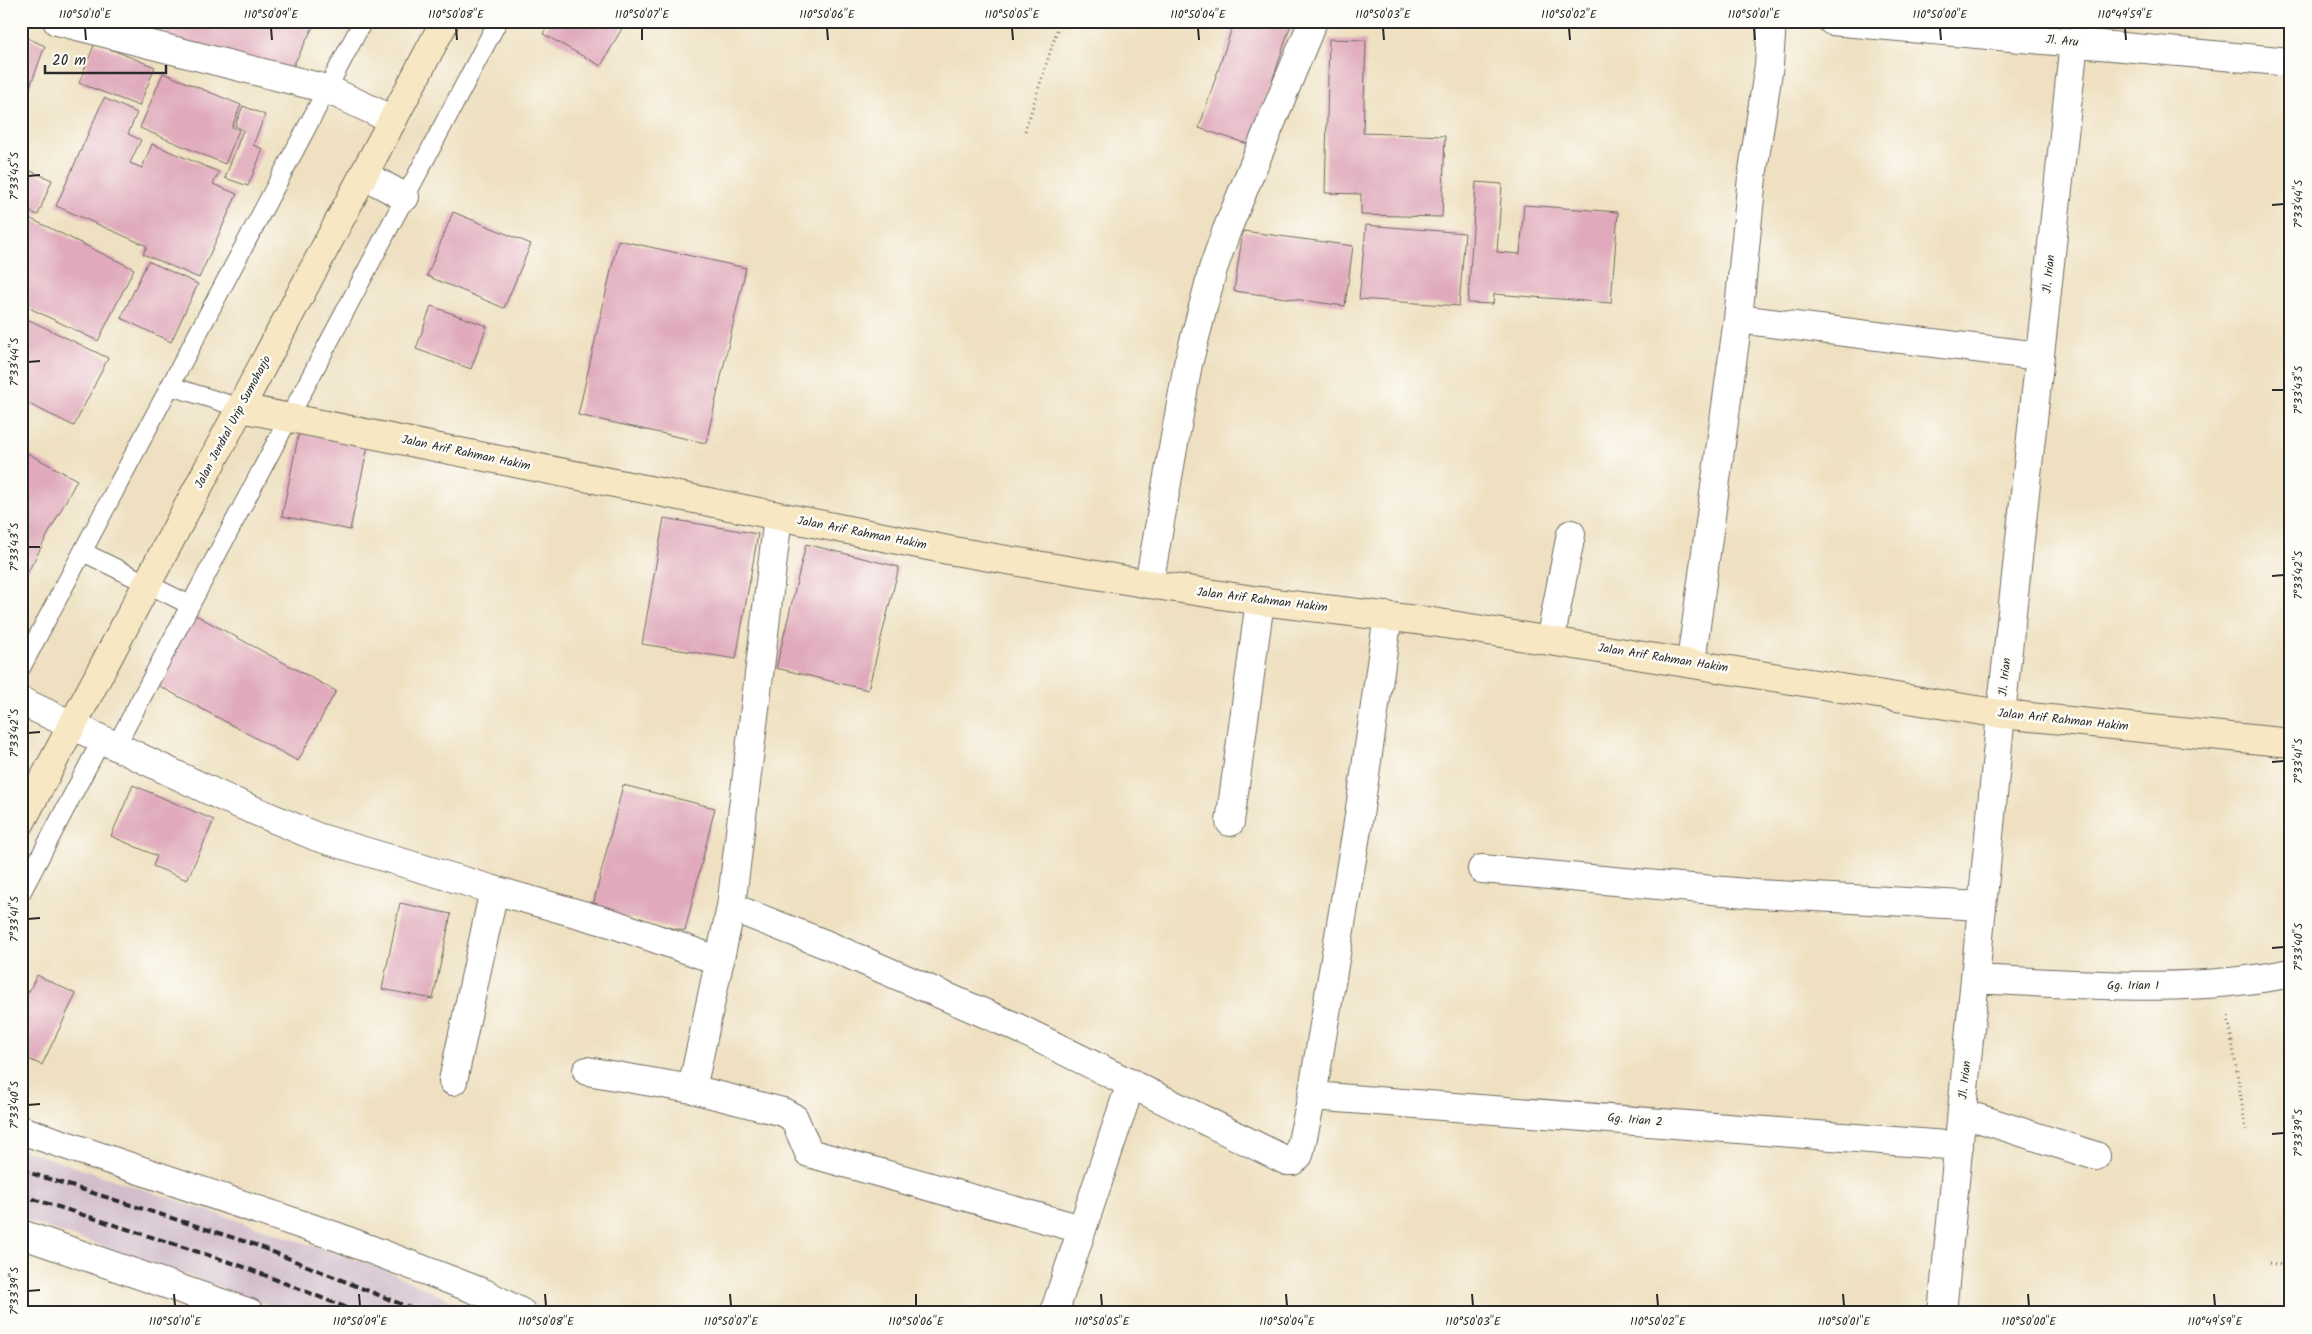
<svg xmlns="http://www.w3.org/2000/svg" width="2312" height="1334" font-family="Kalam,sans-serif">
	<rect width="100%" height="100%" fill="#fdfcf7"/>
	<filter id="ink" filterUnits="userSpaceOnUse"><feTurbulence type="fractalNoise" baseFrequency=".02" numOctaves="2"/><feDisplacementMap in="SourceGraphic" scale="10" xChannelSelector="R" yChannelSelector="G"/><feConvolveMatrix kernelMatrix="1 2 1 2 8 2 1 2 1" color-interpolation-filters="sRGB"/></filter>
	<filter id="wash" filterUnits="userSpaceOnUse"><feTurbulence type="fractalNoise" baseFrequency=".0096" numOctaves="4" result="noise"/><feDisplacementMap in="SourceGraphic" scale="20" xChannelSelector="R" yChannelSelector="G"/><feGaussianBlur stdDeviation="1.12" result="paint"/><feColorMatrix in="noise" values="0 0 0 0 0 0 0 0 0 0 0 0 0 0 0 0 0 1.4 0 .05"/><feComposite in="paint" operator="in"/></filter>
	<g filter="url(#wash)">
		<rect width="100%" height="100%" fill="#eee0c0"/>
		<!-- industrial -->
		<path fill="#d1bdcb" d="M21,1149L383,1269L477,1313H291L162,1266L21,1219Z"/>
		<g id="blocks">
			<!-- building -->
			<path fill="#e0aabc" d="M113,21H316L289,74Z
				M550,21H626L601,66L543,34Z
				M1213,21H1292L1251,145L1199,128L1232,28Z
				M21,35L45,46L28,92L21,89Z
				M1329,39L1366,40L1363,133L1445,136L1442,217L1361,215V194L1325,193Z
				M95,43L155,67L139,106L79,83Z
				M163,73L241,105L232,127L239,130L225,164L140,128Z
				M104,98L137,113L128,134L141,140L130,163L142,168L152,144L219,172L213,184L237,194L199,278L143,254L147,246L56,206Z
				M243,106L265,115L253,145L263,149L248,186L225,178L243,130L235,126Z
				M21,167L52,180L38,215L21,208Z
				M1476,182L1502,184L1497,252L1520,254L1524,205L1618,212L1611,303L1494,294L1493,304L1468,303Z
				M453,212L531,244L504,308L427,276Z
				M21,214L134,269L98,341L21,304Z
				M1366,225L1465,233L1459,306L1359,299Z
				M1243,231L1353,246L1345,306L1234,291Z
				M618,240L746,268L706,443L578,415Z
				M148,261L198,284L171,342L121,318Z
				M431,306L487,326L471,369L416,349Z
				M21,316L108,358L74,426L21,400Z
				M299,432L368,446L350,530L282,516Z
				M27,453L77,480L21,585V462Z
				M664,518L758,534L736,659L642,644Z
				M806,544L899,567L868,690L776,668Z
				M190,612L336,691L298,761L152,682Z
				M133,785L214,820L187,880L153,866L157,856L111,836Z
				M623,785L715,808L685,931L592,909Z
				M400,903L451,914L433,999L382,989Z
				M37,975L76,994L42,1065L21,1056V1007Z"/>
		</g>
	</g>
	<g filter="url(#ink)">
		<use href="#blocks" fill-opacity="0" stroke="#6f6a5f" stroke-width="1"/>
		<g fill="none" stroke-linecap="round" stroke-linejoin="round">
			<defs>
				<path id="lane" d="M170,386L241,408
					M83,552L190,605
					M21,668L363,21
					M116,746L498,21
					M21,893L102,739"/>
				<path id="street" d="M57,21L327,89L393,120
					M1832,21L2291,62
					M364,175L405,197
					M1738,319L2040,356
					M1149,584L1188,364L1213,269L1226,232L1313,21
					M1550,641L1571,534
					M1691,662L1738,319L1752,177L1769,65L1772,21
					M21,701L225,798L317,837L494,890L611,923L720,961
					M1230,822L1260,601
					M1482,869L1757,894L1982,906
					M731,907L825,944L1016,1027L1287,1161H1292L1299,1155L1312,1096L1357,829L1388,616
					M1975,979C2080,984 2187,994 2291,973
					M587,1071L692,1089L783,1112L794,1118L809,1153L1081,1229
					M453,1081L494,890
					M692,1089L731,907L778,517
					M1312,1096L1959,1146
					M1962,1113L2096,1156
					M21,1130L338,1237L484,1293L522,1313
					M21,1234L250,1313
					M1054,1313L1131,1083
					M1942,1313L2001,714L2074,42"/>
				<path id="secondary" d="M241,408L948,550L1149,584L1260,601L1433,622L2001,714L2291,743
					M21,822L445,21"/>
			</defs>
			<!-- lane casing -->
			<use href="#lane" stroke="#6f6a5f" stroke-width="20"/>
			<!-- street casing -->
			<use href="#street" stroke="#6f6a5f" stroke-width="30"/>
			<!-- secondary casing -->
			<use href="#secondary" stroke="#6f6a5f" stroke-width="30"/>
			<!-- path -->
			<path stroke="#6f6a5f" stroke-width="3" stroke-dasharray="1 4" stroke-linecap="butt" d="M1025,131L1060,21
				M2228,1016L2246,1130
				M2269,1263L2291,1266"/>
			<!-- lane -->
			<use href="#lane" stroke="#fff" stroke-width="18"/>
			<!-- street -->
			<use href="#street" stroke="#fff" stroke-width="28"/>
			<!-- secondary -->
			<use href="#secondary" stroke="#f7e8c3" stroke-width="28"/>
			<!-- rail -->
			<path stroke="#2b2b2b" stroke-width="4" stroke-dasharray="8 4" stroke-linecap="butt" d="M21,1170L253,1244L423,1313
				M21,1195L239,1265L360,1313"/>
		</g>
	</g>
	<!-- ticks -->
	<path fill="none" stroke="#2b2b2b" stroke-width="2" d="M85,28L86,40M271,28L272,40M456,28L457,40M642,28V40M827,28L828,40M1012,28L1013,40M1198,28L1199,40M1383,28L1384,40M1569,28L1570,40M1754,28L1755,40M1940,28L1941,40M2125,28L2126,40M28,176L40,175M2272,205L2284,204M28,362L40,361M2272,390H2284M28,547H40M2272,576L2284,575M28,733L40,732M2272,762L2284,761M28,919L40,918M2272,948L2284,947M28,1105L40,1104M2272,1134L2284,1133M28,1291L40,1290M174,1294L175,1306M359,1294L360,1306M545,1294L546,1306M730,1294L731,1306M916,1294V1306M1101,1294L1102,1306M1286,1294L1287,1306M1472,1294L1473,1306M1657,1294L1658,1306M1843,1294L1844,1306M2028,1294L2029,1306M2214,1294L2215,1306"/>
	<g text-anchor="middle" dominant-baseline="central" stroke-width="5" stroke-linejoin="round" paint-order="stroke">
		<!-- street labels -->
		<g font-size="12" fill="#2b2b2b" stroke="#fdfcf7">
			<text transform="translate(2062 41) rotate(5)">Jl. Aru</text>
			<text transform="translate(2049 274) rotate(-84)">Jl. Irian</text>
			<text transform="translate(233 422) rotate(-62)">Jalan Jendral Urip Sumoharjo</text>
			<text transform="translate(466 453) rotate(12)">Jalan Arif Rahman Hakim</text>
			<text transform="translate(862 533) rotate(11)">Jalan Arif Rahman Hakim</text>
			<text transform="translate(1262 600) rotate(7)">Jalan Arif Rahman Hakim</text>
			<text transform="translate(1663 658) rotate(9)">Jalan Arif Rahman Hakim</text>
			<text transform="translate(2005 677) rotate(-84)">Jl. Irian</text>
			<text transform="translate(2063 720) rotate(6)">Jalan Arif Rahman Hakim</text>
			<text x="2133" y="985">Gg. Irian 1</text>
			<text transform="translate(1965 1080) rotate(-84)">Jl. Irian</text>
			<text transform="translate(1635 1120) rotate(5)">Gg. Irian 2</text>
		</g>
	</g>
	<!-- margin -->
	<rect width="2312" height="1334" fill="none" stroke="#fdfcf7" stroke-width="55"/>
	<!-- scale -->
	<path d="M45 65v8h121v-8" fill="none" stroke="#2b2b2b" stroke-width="2.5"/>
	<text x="52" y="65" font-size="15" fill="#2b2b2b" stroke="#fdfcf7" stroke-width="4" paint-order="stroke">20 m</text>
	<rect x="28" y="28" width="2256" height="1278" fill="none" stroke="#2b2b2b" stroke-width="2"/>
	<g font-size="12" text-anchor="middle" fill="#2b2b2b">
		<text x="85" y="18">110°50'10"E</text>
		<text x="271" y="18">110°50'09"E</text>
		<text x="456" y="18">110°50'08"E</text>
		<text x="642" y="18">110°50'07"E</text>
		<text x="827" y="18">110°50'06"E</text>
		<text x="1012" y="18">110°50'05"E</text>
		<text x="1198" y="18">110°50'04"E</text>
		<text x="1383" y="18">110°50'03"E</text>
		<text x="1569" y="18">110°50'02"E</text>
		<text x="1754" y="18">110°50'01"E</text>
		<text x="1940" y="18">110°50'00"E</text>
		<text x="2125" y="18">110°49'59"E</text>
		<text transform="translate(14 176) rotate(-90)" y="4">7°33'45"S</text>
		<text transform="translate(2298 204) rotate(-90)" y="4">7°33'44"S</text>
		<text transform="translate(14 362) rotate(-90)" y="4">7°33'44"S</text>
		<text transform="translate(2298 390) rotate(-90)" y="4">7°33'43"S</text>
		<text transform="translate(14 547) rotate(-90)" y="4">7°33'43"S</text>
		<text transform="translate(2298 575) rotate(-90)" y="4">7°33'42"S</text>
		<text transform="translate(14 733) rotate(-90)" y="4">7°33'42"S</text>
		<text transform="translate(2298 761) rotate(-90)" y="4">7°33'41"S</text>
		<text transform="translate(14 919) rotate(-90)" y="4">7°33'41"S</text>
		<text transform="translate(2298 947) rotate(-90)" y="4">7°33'40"S</text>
		<text transform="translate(14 1105) rotate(-90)" y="4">7°33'40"S</text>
		<text transform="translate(2298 1133) rotate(-90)" y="4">7°33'39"S</text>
		<text transform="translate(14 1291) rotate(-90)" y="4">7°33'39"S</text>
		<text x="175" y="1325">110°50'10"E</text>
		<text x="360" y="1325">110°50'09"E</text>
		<text x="546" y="1325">110°50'08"E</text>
		<text x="731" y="1325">110°50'07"E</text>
		<text x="916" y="1325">110°50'06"E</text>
		<text x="1102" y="1325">110°50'05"E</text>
		<text x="1287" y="1325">110°50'04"E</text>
		<text x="1473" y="1325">110°50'03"E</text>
		<text x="1658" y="1325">110°50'02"E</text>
		<text x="1844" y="1325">110°50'01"E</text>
		<text x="2029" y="1325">110°50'00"E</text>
		<text x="2215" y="1325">110°49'59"E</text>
	</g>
</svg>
